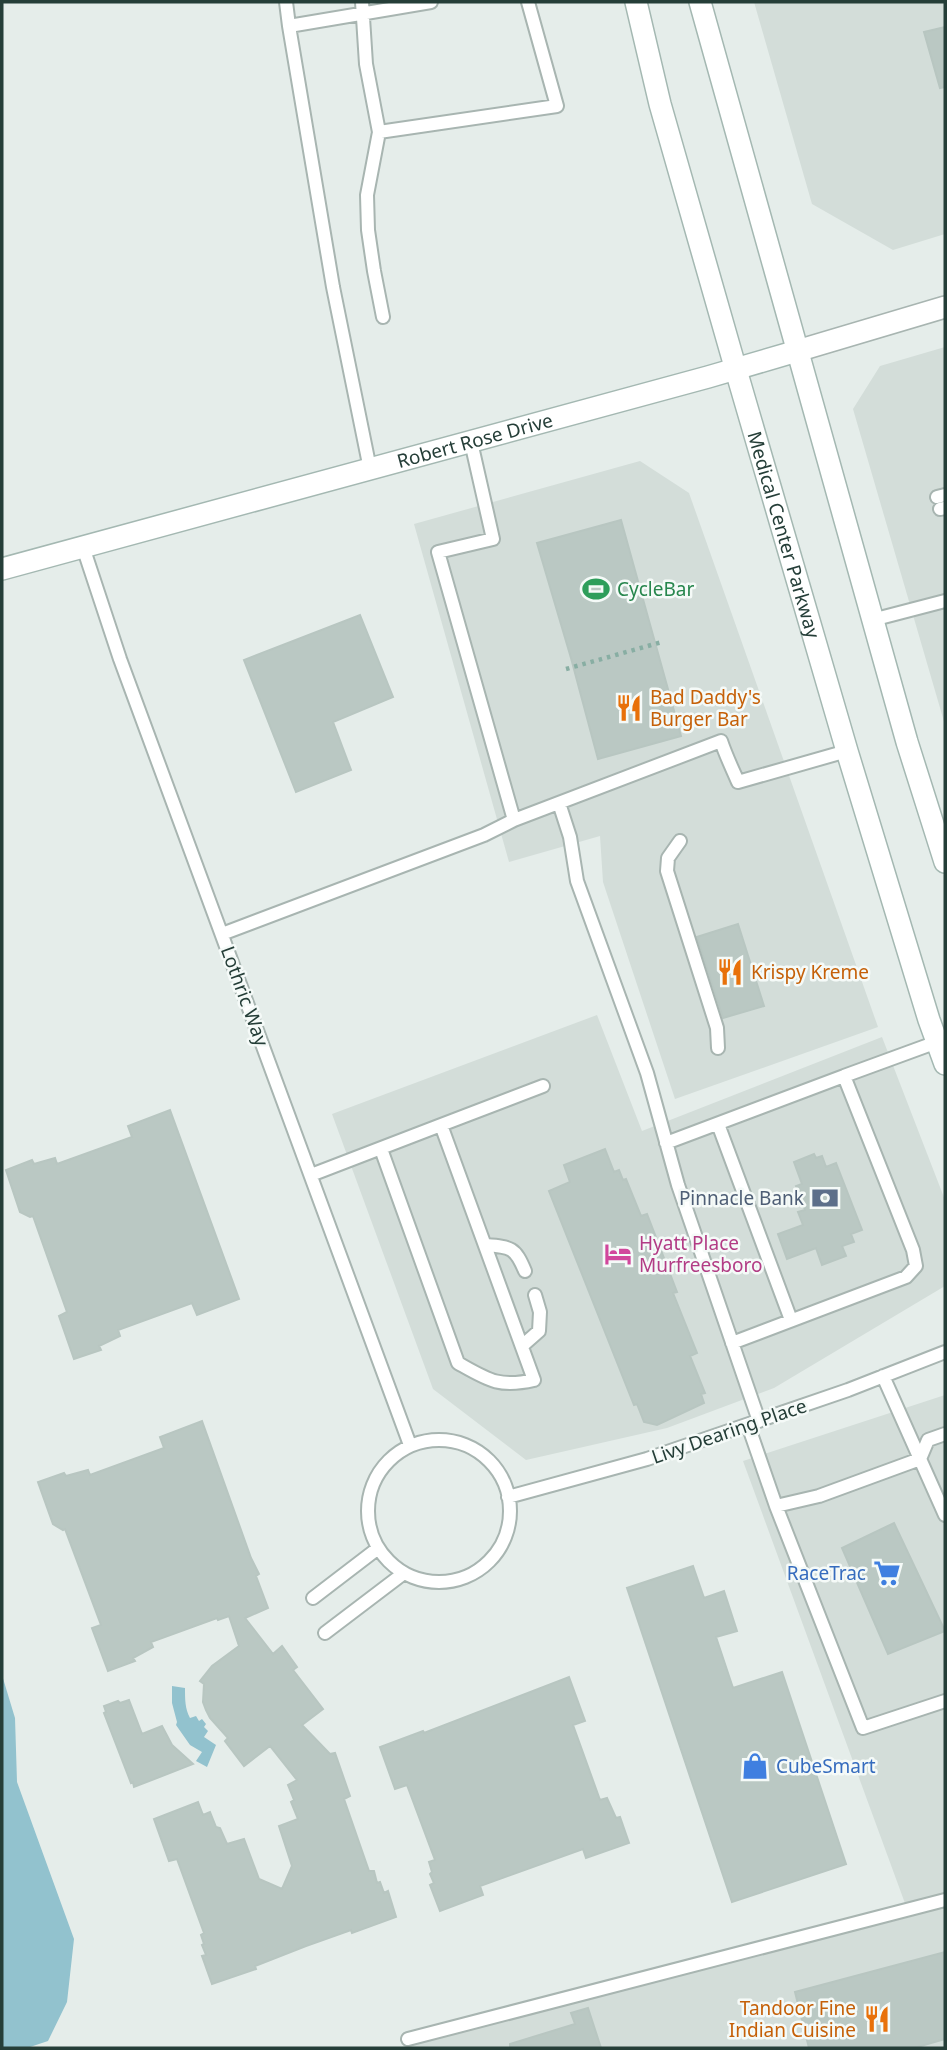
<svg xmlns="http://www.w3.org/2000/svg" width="947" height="2050" font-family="'Noto Sans',sans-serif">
	<rect width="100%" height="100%" fill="#e5edea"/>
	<!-- built -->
	<path fill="#d3ddd9" d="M754,2H945V234L893,250L812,204Z
		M945,347V725L853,409L880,366Z
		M640,461L689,493L878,1027L675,1099L603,882L600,836L509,862L414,524Z
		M597,1015L642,1131L882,1037L945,1200V1286L774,1388L667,1428L526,1460L433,1389L332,1114Z
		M945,1395V2048H398L609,1992L910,1917L743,1461Z"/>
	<!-- water -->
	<path fill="#92c2ce" d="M2,1675L15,1718L17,1782L74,1939L67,2002L48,2041L27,2048H2Z
		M172,1686L185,1688C185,1699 185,1709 190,1718L196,1716L199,1721L202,1719L206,1724L204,1727L208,1731L204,1737L216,1745L207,1767L196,1761L202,1752L190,1745L176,1725L177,1722L172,1703Z"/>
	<!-- building -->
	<path fill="#bac8c3" stroke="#b8c6c1" stroke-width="2" d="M945,27V87L940,88L924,32Z
		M621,520L681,736L598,759L571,658L537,543Z
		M360,615L393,697L333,722L351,770L296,792L244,660Z
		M738,924L764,1006L723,1018L697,937Z
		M170,1110L239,1299L197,1315L192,1303L118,1330L120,1336L99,1346L101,1350L74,1359L59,1316L67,1312L33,1216L30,1217L20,1212L6,1170L32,1160L34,1164L55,1158L57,1164L132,1137L128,1126Z
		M605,1149L614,1172L619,1170L623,1180L626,1179L641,1216L647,1214L677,1292L673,1293L697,1353L690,1356L705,1393L701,1394L704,1403L657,1425L644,1422L637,1404L634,1405L549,1191L570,1182L564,1165Z
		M814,1154L816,1158L822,1156L826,1167L836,1163L862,1230L851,1234L854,1242L842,1246L846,1256L822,1265L816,1248L787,1259L778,1234L803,1225L798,1212L805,1210L796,1186L802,1184L794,1162Z
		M202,1421L251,1558L259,1574L256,1576L268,1608L245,1618L273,1654L282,1646L297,1667L293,1670L323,1709L302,1725L330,1754L335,1753L350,1796L344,1799L369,1871H374L377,1883L380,1882L384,1893L388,1891L396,1917L352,1933L351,1930L306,1946L255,1966L256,1969L212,1984L202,1956L206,1955L202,1945L204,1944L201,1935L204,1933L177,1859L169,1861L154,1819L198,1802L203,1815L210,1812L216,1827L220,1828L227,1844L244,1839L259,1879L282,1889L292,1866L279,1826L298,1819L291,1802L294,1800L288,1785L297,1780L270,1746L244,1766L225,1741L228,1738L210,1718L206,1710L203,1702L204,1684L200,1681L212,1666L239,1646L229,1616L218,1620L217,1618L151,1642L153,1647L133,1658L135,1661L108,1671L92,1628L101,1625L65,1529L63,1530L53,1524L38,1482L64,1473L66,1476L88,1470L90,1475L164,1448L160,1437Z
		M894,1523L945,1631L888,1654L842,1548Z
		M693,1566L704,1598L724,1591L737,1631L716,1637L733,1688L782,1672L846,1864L732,1902L627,1588Z
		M569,1677L585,1721L573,1725L600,1800L607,1798L616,1818L620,1817L629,1843L586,1858L583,1849L480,1886L483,1895L440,1911L430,1885L434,1883L430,1874L432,1872L429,1862L435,1860L407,1785L395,1789L380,1747L423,1731L424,1733Z
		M129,1700L142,1734L162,1726L172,1745L193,1764L134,1787L133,1782L131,1783L104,1713L106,1712L104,1706L118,1701L120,1703Z
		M945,1952V2039L914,2048H809L795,1992Z
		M588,2008L601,2048H510V2044L575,2024L571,2013Z"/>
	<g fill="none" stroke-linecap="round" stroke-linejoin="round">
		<defs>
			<path id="lane" d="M286,2L289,26
				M362,2L366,64L379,132L367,195L368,230L374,271L383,317
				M379,132L557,106L528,2
				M471,442L493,539L438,552L514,820
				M370,469L333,287L289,26L431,2
				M937,497L945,495
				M940,509L945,508
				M83,547L120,659L410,1445
				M872,620L945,601
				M559,803L570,837L577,881L647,1073L678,1185L759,1421
				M680,841L668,858L667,871L717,1028L718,1048
				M222,934L484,835L514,820L721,741C726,756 732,768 738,782L847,751
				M718,1124L791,1320
				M441,1125L543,1086
				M666,1143L844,1076
				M311,1175L441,1125L534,1380C499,1388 488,1380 458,1363L381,1149
				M485,1245C511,1247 515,1247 525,1271
				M732,1343L906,1277L916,1266L913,1250L844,1076L937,1042
				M522,1346L539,1331L540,1312L535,1295
				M883,1376L945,1515
				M748,1425L776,1506L863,1728L945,1701
				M368 1511a71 71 0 1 1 142 0a71 71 0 1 1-142 0Z
				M508,1497L647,1459L848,1390L945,1352
				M776,1506L819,1496L920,1459L928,1440L945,1434
				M313,1598L377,1549
				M325,1633L404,1573
				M408,2039L945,1900"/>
			<path id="street" d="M797,351L945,307"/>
			<g id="secondary">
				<path id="s1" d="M636,2L660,104L736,370L847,751L929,1020L945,1064"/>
				<path d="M700,2L907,742L945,862"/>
				<path id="s2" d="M2,569L708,377L797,351"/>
			</g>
		</defs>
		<!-- lane casing -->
		<use href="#lane" stroke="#a8b5b1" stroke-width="16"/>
		<!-- street casing -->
		<use href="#street" stroke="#a8b5b1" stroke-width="24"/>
		<!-- secondary casing -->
		<use href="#secondary" stroke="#a4b8b2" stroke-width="24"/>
		<!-- path -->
		<path stroke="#88aea3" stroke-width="4.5" stroke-dasharray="3.5 5" stroke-linecap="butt" d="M566,669L662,642"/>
		<!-- lane -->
		<use href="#lane" stroke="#fff" stroke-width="12"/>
		<!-- street -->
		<use href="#street" stroke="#fff" stroke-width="21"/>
		<!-- secondary -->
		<use href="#secondary" stroke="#fff" stroke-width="21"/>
	</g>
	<!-- icons -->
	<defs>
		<symbol id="stadium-bare" viewBox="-9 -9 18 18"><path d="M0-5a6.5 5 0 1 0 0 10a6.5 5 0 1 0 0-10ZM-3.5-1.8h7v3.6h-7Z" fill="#2e9e5b" stroke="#f5faf8" stroke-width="2.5" paint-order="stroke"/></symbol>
		<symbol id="restaurant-bare" viewBox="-9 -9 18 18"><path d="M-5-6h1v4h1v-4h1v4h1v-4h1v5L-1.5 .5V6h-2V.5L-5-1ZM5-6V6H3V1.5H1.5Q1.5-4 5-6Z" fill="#e8710a" stroke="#f5faf8" stroke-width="2.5" paint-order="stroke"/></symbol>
		<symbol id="bank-bare" viewBox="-9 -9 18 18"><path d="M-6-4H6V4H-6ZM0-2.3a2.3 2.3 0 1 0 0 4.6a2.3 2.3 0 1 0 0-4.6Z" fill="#5c6f8a" stroke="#f5faf8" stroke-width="2.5" paint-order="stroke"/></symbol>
		<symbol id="hotel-bare" viewBox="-9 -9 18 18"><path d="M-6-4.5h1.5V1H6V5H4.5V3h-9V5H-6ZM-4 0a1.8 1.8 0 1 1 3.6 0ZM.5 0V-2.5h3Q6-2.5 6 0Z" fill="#d1479c" stroke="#f5faf8" stroke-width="2.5" paint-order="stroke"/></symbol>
		<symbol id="supermarket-bare" viewBox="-9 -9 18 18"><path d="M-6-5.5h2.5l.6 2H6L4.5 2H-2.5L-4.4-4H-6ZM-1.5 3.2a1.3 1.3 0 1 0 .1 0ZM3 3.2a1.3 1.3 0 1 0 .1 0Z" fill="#3f7fe0" stroke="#f5faf8" stroke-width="2.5" paint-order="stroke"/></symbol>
		<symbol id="shop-bare" viewBox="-9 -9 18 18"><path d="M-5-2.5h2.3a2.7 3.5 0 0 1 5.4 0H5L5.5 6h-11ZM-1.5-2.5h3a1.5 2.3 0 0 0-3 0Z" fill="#3f7fe0" stroke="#f5faf8" stroke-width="2.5" paint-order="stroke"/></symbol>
	</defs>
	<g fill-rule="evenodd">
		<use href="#stadium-bare" x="577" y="570" width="38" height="38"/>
		<use href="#restaurant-bare" x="610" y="689" width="38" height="38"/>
		<use href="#restaurant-bare" x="711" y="953" width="38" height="38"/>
		<use href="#bank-bare" x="806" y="1179" width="38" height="38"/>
		<use href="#hotel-bare" x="599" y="1235" width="38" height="38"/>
		<use href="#supermarket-bare" x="868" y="1554" width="38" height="38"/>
		<use href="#shop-bare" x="736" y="1747" width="38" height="38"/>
		<use href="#restaurant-bare" x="858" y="2000" width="38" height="38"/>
	</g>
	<g text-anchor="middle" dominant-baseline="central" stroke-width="5" stroke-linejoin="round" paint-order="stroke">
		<!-- street labels -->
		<g font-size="19" fill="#253e38" stroke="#f5faf8">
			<text stroke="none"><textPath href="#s2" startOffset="490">Robert Rose Drive</textPath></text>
			<text stroke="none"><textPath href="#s1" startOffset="553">Medical Center Parkway</textPath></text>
			<text transform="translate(245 996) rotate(70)">Lothric Way</text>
			<text transform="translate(729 1431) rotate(-19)">Livy Dearing Place</text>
		</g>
		<!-- leisure labels -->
		<g font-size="19" fill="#27864d" stroke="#f5faf8" text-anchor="start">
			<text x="617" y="589">CycleBar</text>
		</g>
		<!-- food labels -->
		<g font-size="19" fill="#c56008" stroke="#f5faf8" text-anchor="start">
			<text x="650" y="697">Bad Daddy's<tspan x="650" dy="22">Burger Bar</tspan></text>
			<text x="751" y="972">Krispy Kreme</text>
			<text x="856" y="2008" text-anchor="end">Tandoor Fine<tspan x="856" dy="22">Indian Cuisine</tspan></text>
		</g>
		<!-- service labels -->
		<g font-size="19" fill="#4e5e75" stroke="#f5faf8" text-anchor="end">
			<text x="804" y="1198">Pinnacle Bank</text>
		</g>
		<!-- hotel labels -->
		<g font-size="19" fill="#b23c85" stroke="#f5faf8" text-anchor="start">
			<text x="639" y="1243">Hyatt Place<tspan x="639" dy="22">Murfreesboro</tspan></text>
		</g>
		<!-- shop labels -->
		<g font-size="19" fill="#366cbe" stroke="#f5faf8" text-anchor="end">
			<text x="866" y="1573">RaceTrac</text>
			<text x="776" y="1766" text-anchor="start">CubeSmart</text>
		</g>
	</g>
	<!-- border -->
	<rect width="947" height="2050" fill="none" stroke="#253e38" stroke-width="7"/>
</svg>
